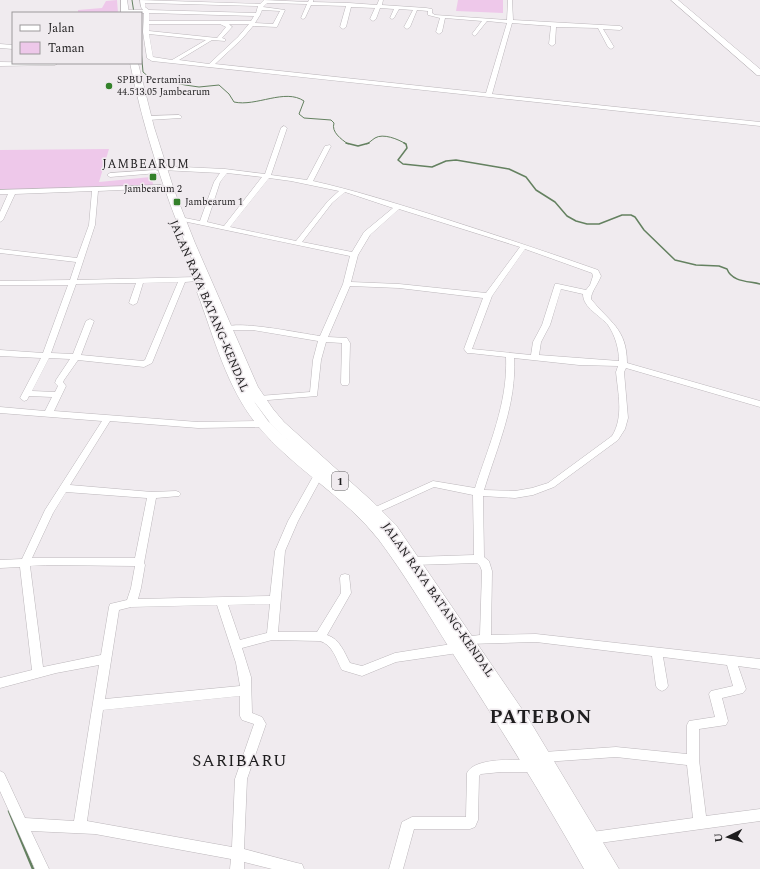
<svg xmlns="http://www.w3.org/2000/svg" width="760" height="869" font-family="Spectral,serif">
	<rect width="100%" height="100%" fill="#f0ebef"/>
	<!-- green -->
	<path fill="#eec8ea" d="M117,0L118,13H78V10L102,8L106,1Z
		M458,0H503V13L456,11Z
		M109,149L99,182L151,177L154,187L0,190V150Z"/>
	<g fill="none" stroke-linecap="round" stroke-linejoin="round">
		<!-- stream-far2 -->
		<path stroke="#648160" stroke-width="1" d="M132,0L134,13
			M141,49L143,72L150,78L185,85L199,87L219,85L229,94L234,102C256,107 285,88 304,101L299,114L304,118L331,120L334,123C331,132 341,139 348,144
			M367,144C370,142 372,140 375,138C383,133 398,139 406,144"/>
		<!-- stream-far1 -->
		<path stroke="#648160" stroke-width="1.5" d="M346,143L358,146L369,143
			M404,143L406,144L407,148L398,160L403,164L432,167L446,161L456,160L509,169L526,177L536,190L555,202L567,216L576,221L587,224H599L622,215H631L635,217L644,230L675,260L696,265L719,266L727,269C732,282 748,281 760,284"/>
		<!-- stream -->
		<path stroke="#648160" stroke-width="2.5" d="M9,811L33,869"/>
		<defs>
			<path id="minor" d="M140,0L260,4L264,0L308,2L309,0H313V2L349,3L377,5L379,0H383L382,5L426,8L432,9V13L435,15L507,20L508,0H512L513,20L620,26L623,28L620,30L603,29L614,47L611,49L608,47L598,28L556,27L555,44L552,46L549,44L551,26L512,23L492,94L760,122V126L152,61L147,58L143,32L144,13L125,12L123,11L125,10H143L141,7ZM145,3L258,6L256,13L149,10L145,7ZM267,3L307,4L301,18L303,19L305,18L311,5L346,6L340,27L343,29L346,27L351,7L375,8L370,19L373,21L376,19L380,8L394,9L390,18L392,19L394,18L399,9L413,10L404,27L407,29L410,27L417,10L428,11V15L440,18L436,32L439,34L442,32L445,18L482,21L472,34L475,36L487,21L507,23L486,93L215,64L242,39L253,26L277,27L285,10L263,7ZM262,10L280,11L273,24L255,23L260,15ZM149,13L254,16L251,21H149ZM149,24H220L226,27L217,38L149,31ZM229,24H249L238,37L209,64L179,60L212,40L225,41V39L222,38L232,27ZM149,34L206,40L172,60L153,57Z
				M0,44L13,45V49L0,48Z
				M0,62L58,63L55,65L0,66Z
				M179,115L182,117L181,118L148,120L145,118L148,116Z
				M284,126L287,128L271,175L307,180L325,146L330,145L331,146L313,181C353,190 391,202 430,214C486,232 542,250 598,270L601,276C598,284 591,292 591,299C609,322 627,328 627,363L760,401V407L626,368L624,372L628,418L625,429L618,440L554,487L533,495L515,498L483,496L484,557L489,561L492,571L491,635L536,634L760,659V669L738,666L746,689L743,693L722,698L728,721L726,725L699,729V760L706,816L760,809V821L592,844L587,842L586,838L587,834L592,832L693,818L687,765L616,757L544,762L540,761L538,757L540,753L544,752L616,747L687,754V725L689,721L715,717L709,694L711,691L733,686L727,665L663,657L668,686L666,689L662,691L658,689L656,686L652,656L536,642L468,644L464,643L463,640L464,637L480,635L482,571L480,566L477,563L414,565L410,564L409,561L410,558L414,557L474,555L473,495L434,487L377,513H371L369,511L371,509L433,481L475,488C489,445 508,403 506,357L470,353H467L464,349L483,298L399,288L350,286L328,337L347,338L350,343L349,383L348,385H342L341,383L342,343L326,342L321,360L317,396L256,401L255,399L256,397L259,396L310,392L313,360L318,341L253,330H228L224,328C234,319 304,334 320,336L343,284L350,256L178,220V218L180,217L200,221L214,182L220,173L162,170L159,168L162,166L225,169L265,174L281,128ZM227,173L262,177L224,226L207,222L220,182ZM269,178L291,181L339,191L328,201L296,241L230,227ZM345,192L393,208L364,232L352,252L302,242L332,203ZM399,209L520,247L486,293L399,284L351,282L358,255L370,235ZM525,249L592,273L593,276L590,285L586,290L558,284H555L542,325L533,342L531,355L472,349L492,296ZM561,289L583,294C583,308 600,315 608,325C615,335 619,349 619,361L539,355L541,342L550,325ZM514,358L579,365L618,366L616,372C618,393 624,417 612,436L548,483L532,488L515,491L484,490C497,447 517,404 514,358Z
				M156,170L159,172L158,173L110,177L107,175L110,173Z
				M161,185L164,187L163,188L98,191L95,225L77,280L197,277L201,279L197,281L185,282L152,363L144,367L78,360L64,380L63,382L66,386L54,411L198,422L263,421L267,424L263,427L198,428L110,421L70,485L152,492L176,491L179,492L181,494L179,496L156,498L144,563L145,565L141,588L138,599L270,596L275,551L288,521L315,473L318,472L323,475L298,521L285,551L278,632H317L341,593L340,578L341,575L345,574L349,575L351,593L327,635C340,639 344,652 350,663L362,666L395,653L458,643L462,645L464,648L462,651L458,653L396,662L362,676L342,670C336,659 333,645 320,641L272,640L242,648L251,677L252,713L262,717L266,724L247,779L244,849L297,863L302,864L304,869H272L244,862V869H230L231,859L95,834L31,831L49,869H35L0,791V771L4,773L25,818L74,821L99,665L56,673L0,688V678L32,670L20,567L0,568V560L22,559L45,510L102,421L0,413V407L45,411L52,397L29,396L27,400L24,401L20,398L41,358L0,356V350L43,353L68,285H0V281L70,280L76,262L0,253V249L77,258L89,225L92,191L15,194L3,220L0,222V212L8,194H0V190ZM178,282L145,360L143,361L81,355L94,321L90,319L86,321L73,354L51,353L76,284L136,283L129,303L133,305L137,303L143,283ZM49,358L70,359L56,380L55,383L58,386L55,392L32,391ZM66,492L147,498L135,558H32L53,513ZM46,565L135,566L131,588L127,600L110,604L109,607L101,655L43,667L30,566ZM270,604L267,633L240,640L228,605ZM217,605L236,663L240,686L105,699L119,610L131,607ZM240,696V716L242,720L254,724L235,779L232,847L87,821L103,710Z
				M533,760L537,762L539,766L537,770L533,772H501L481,774L479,776L478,820L475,827L470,829H414L403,869H389L402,822L412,817H466L467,773C474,757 517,760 533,760Z"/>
			<path id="highway" d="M121,0H127L129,13H121Z
				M671,0H678L760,69V75H757Z
				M130,63H138L154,127L174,190L195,243L258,387L273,409L284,422L373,502L396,525L528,718L619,869H584C542,794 496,721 450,649C427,612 405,575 379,540C344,495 293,469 258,426C227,389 214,337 197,292L199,290L205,289C172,216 146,142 130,63ZM253,400L271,424L299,451L268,421Z"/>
		</defs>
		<!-- minor casing -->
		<use href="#minor" stroke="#bcb7bb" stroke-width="1"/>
		<!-- highway casing -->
		<use href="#highway" stroke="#bcb7bb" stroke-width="1"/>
		<!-- minor -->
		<use href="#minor" fill="#fff" fill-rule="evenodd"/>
		<!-- highway -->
		<use href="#highway" fill="#fff" fill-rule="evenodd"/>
	</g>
	<!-- markers -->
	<g fill="#33812a" stroke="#f0ebef" stroke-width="1.5">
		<circle cx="109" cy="86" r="4"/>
		<rect x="149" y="173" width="8" height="8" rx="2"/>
		<rect x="173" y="198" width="8" height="8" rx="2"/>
	</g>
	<g text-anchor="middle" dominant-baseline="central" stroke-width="3" stroke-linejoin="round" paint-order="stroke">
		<!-- far-poi labels -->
		<g font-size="10" fill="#1e1d1e" stroke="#f0ebef" text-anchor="start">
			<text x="117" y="80">SPBU Pertamina<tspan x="117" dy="12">44.513.05 Jambearum</tspan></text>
			<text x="153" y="189" text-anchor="middle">Jambearum 2</text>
			<text x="185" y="202">Jambearum 1</text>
		</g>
		<!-- shield labels -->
		<rect fill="#f0ebef" stroke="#5d5b5d" stroke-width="1" x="332" y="472" width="16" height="18" rx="3"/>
		<g font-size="11" font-weight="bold" fill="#1e1d1e">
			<text x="340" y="481">1</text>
		</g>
		<!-- far-quarter labels -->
		<g font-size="12" letter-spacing="1" fill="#1e1d1e" stroke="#f0ebef">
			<text x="146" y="164">JAMBEARUM</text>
		</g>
		<!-- street labels -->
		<g font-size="12" fill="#1e1d1e" stroke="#f0ebef">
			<text transform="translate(209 306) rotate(67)">JALAN RAYA BATANG-KENDAL</text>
			<text transform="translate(438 600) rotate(55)">JALAN RAYA BATANG-KENDAL</text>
		</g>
		<!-- near-quarter labels -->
		<g font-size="17" letter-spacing="1" fill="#1e1d1e" stroke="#f0ebef">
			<text x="240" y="761">SARIBARU</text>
		</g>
		<!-- near-district labels -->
		<g font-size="19" font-weight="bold" letter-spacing="1" fill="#1e1d1e" stroke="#f0ebef">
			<text x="541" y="717">PATEBON</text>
		</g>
	</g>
	<!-- legend -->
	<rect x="12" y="12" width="130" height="52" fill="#f0ebef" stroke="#9c999b"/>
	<rect x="20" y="25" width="20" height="6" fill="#ffffff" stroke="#9c999b"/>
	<text x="48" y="32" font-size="12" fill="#1e1d1e">Jalan</text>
	<rect x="20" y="42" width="20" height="12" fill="#eec8ea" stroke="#9c999b"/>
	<text x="48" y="52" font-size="12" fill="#1e1d1e">Taman</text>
	<!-- north arrow -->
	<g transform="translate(728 837) rotate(265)" stroke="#f0ebef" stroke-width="3" paint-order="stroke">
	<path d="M0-3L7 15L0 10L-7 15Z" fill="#1e1d1e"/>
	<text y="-6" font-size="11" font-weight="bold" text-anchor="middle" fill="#1e1d1e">U</text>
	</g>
</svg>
